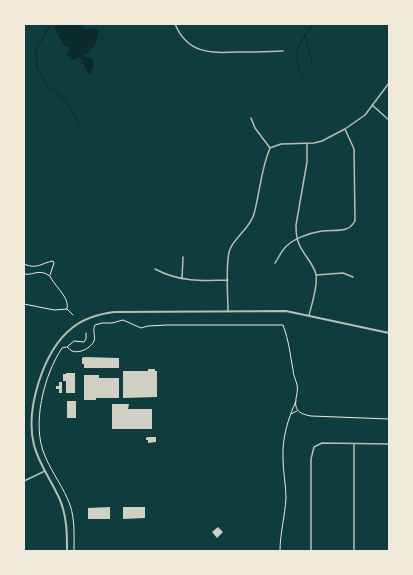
<svg xmlns="http://www.w3.org/2000/svg" width="413" height="575" font-family="'Source Sans 3',sans-serif">
	<rect width="100%" height="100%" fill="#0f3d3e"/>
	<!-- water -->
	<path fill="#0a2a2b" d="M58,24H86L83,27L86,30L91,28L99,30C96,45 96,47 83,56L93,59L94,64L91,74H88L84,64H80L83,62L80,57L72,60L66,54L71,48L63,45C62,38 56,35 55,28Z"/>
	<g fill="none" stroke-linecap="round" stroke-linejoin="round">
		<!-- stream -->
		<path stroke="#0a2a2b" stroke-width="1" d="M51,24L36,50L37,68L46,84L66,101L79,123
			M305,35C307,45 311,54 312,64
			M303,78C300,72 296,61 297,54C298,46 308,28 315,24"/>
	</g>
	<!-- building -->
	<path fill="#cfcfc3" d="M84,357L119,358V368H84V364H82V358Z
		M148,369H155V371H157V397L123,398V371H148Z
		M66,373H75V393H66V381H63V374H66Z
		M84,375H99V378H119V398H96V400H84Z
		M59,382H62V393H59V389H56V386H59Z
		M67,401H76V418H67Z
		M112,404H129L128,409H152V429H112Z
		M148,437H156V442L148,443V440H146V438Z
		M110,507V519H88V508Z
		M123,507H145V518L123,519Z
		M218,527L223,532L217,538L212,532Z"/>
	<g fill="none" stroke-linecap="round" stroke-linejoin="round">
		<!-- path -->
		<path stroke="#f1e9da" stroke-width="1" d="M24,264C37,270 41,263 53,261L54,263L50,275
			M24,274C34,276 38,268 50,276C54,286 70,297 67,309
			M24,304L54,310L67,309L73,315
			M86,333V339L84,342L74,341L67,347C69,348 70,350 72,351C79,354 91,348 94,341C96,336 92,331 95,325L102,323H112L123,320L141,328L148,326L167,325H283C289,341 290,354 293,370C293,375 296,380 297,385C299,393 293,402 297,409C300,414 306,415 311,416L389,419
			M66,347L62,348C44,375 31,425 45,456C52,473 64,488 70,505C75,519 74,536 74,551
			M291,414L297,411
			M280,551C280,533 285,516 286,498C286,485 283,472 283,458C282,438 288,419 296,401"/>
		<!-- minor -->
		<path stroke="#b8beb3" stroke-width="1.5" d="M175,24C188,55 212,53 240,52C254,52 269,52 283,51
			M372,105L389,120
			M251,118L255,128L270,148
			M307,144V162L296,225C296,231 296,238 299,244C303,254 313,263 316,274C318,287 312,303 309,315
			M270,148L281,144L314,143L322,141L345,129L365,115L389,83
			M275,263C278,259 280,254 283,250C291,239 309,233 322,231C334,229 348,234 355,221L354,149L345,129
			M155,269C179,282 202,281 228,280
			M316,275L343,273L353,277
			M182,279L183,257
			M228,311C228,297 225,261 230,249C236,236 250,228 254,214C260,192 261,169 270,148
			M354,444V551
			M24,481L45,471
			M311,551V459L314,447L322,443L389,444"/>
		<!-- tertiary -->
		<path stroke="#b8beb3" stroke-width="2" d="M67,551C67,533 67,517 60,500C52,481 39,465 34,445C25,410 43,351 72,328C84,318 99,314 114,312L286,311L389,333"/>
	</g>
	<!-- border -->
	<rect width="413" height="575" fill="none" stroke="#f1e9da" stroke-width="50"/>
</svg>
